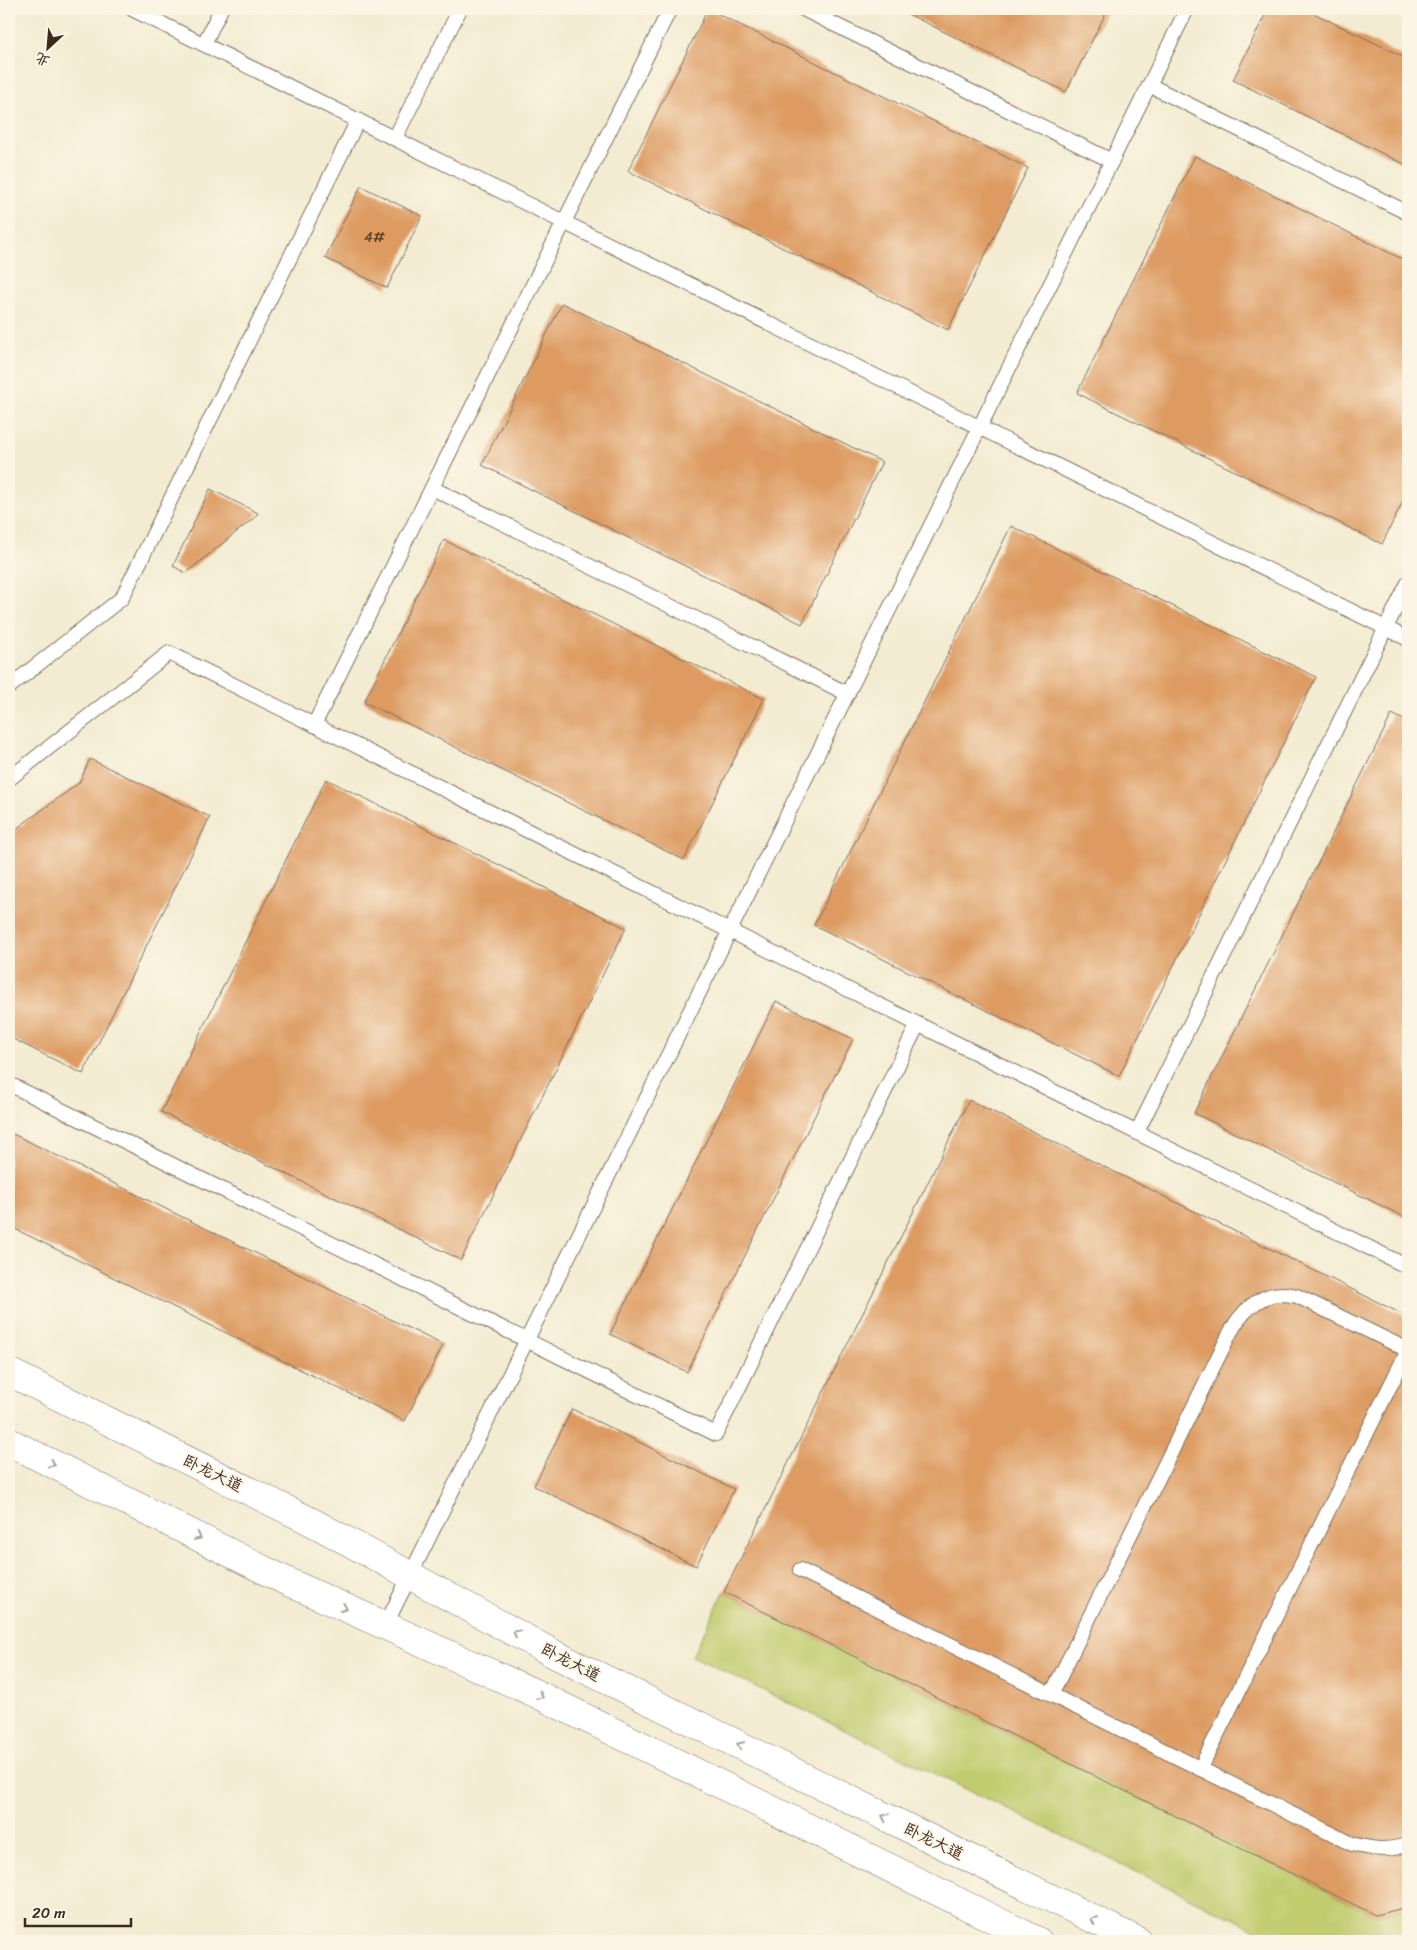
<svg xmlns="http://www.w3.org/2000/svg" width="1417" height="1950" font-family="Sriracha,'LXGW WenKai TC',sans-serif">
	<rect width="100%" height="100%" fill="#fcf5e5"/>
	<filter id="ink" filterUnits="userSpaceOnUse"><feTurbulence type="fractalNoise" baseFrequency=".02" numOctaves="2"/><feDisplacementMap in="SourceGraphic" scale="10" xChannelSelector="R" yChannelSelector="G"/><feConvolveMatrix kernelMatrix="1 2 1 2 8 2 1 2 1" color-interpolation-filters="sRGB"/></filter>
	<filter id="wash" filterUnits="userSpaceOnUse"><feTurbulence type="fractalNoise" baseFrequency=".0096" numOctaves="4" result="noise"/><feDisplacementMap in="SourceGraphic" scale="20" xChannelSelector="R" yChannelSelector="G"/><feGaussianBlur stdDeviation="1.12" result="paint"/><feColorMatrix in="noise" values="0 0 0 0 0 0 0 0 0 0 0 0 0 0 0 0 0 1.4 0 .05"/><feComposite in="paint" operator="in"/></filter>
	<g filter="url(#wash)">
		<rect width="100%" height="100%" fill="#f3ecd2"/>
		<!-- green -->
		<path fill="#c0cc6e" stroke="#7e7b46" d="M724,1592L1375,1915L1408,1907V1941H1279L692,1656Z"/>
		<g id="blocks">
			<!-- building -->
			<path fill="#dd9b62" d="M708,9L1028,168L948,330L628,171Z
				M898,9H1108L1066,92Z
				M1268,9H1305L1408,59V166L1233,80Z
				M1195,156L1408,262V491L1382,544L1077,393Z
				M361,186L422,216L387,288L325,258Z
				M562,303L882,462L802,624L482,465Z
				M210,489L258,513L254,518L186,573L173,566Z
				M1011,526L1316,677L1119,1076L814,925Z
				M444,540L764,699L684,860L364,702Z
				M1392,714L1408,722V1219L1194,1113Z
				M90,759L210,817L83,1074L9,1037V834L79,783Z
				M326,779L626,928L461,1260L161,1112Z
				M776,1001L853,1039L687,1372L610,1334Z
				M969,1100L1408,1317V1907L1375,1915L724,1592Z
				M9,1132L443,1345L405,1421L9,1226Z
				M572,1409L734,1489L696,1566L534,1486Z"/>
		</g>
	</g>
	<g filter="url(#ink)">
		<use href="#blocks" fill-opacity="0" stroke="#7b6e5d" stroke-width="1"/>
		<g fill="none" stroke-linecap="round" stroke-linejoin="round">
			<defs>
				<path id="lane" d="M132,9L1408,639
					M803,9L1112,161
					M204,44L221,9
					M1149,85L1408,213
					M395,138L460,9
					M432,488L848,694
					M9,687L122,598L358,120
					M314,725L670,9
					M9,779L169,653L1408,1267
					M9,1084L716,1434L918,1024
					M1137,1132L1408,583
					M800,1570L1352,1844C1371,1849 1389,1852 1408,1844
					M385,1626L1187,9
					M1051,1695L1230,1333C1240,1314 1258,1294 1282,1294C1287,1294 1292,1295 1297,1296L1408,1350
					M1200,1769L1408,1350"/>
				<path id="secondary" d="M9,1372L314,1523L556,1655L1138,1941
					M9,1442L286,1581L537,1694L1038,1941"/>
			</defs>
			<!-- lane casing -->
			<use href="#lane" stroke="#7b6e5d" stroke-width="16"/>
			<!-- secondary casing -->
			<use href="#secondary" stroke="#7b6e5d" stroke-width="29"/>
			<!-- lane -->
			<use href="#lane" stroke="#fff" stroke-width="14"/>
			<!-- secondary -->
			<use href="#secondary" stroke="#fff" stroke-width="28"/>
		</g>
		<!-- one-way arrows -->
		<defs><path id="oneway-chevron" d="M-2-3.5L2.5 0L-2 3.5" fill="none" stroke-width="1.6" stroke-linecap="round" stroke-linejoin="round" transform="scale(1.25)"/></defs>
		<g stroke="#a79f9a">
			<use href="#oneway-chevron" transform="translate(52 1464) rotate(26)"/>
			<use href="#oneway-chevron" transform="translate(198 1537) rotate(27)"/>
			<use href="#oneway-chevron" transform="translate(344 1608) rotate(24)"/>
			<use href="#oneway-chevron" transform="translate(516 1633) rotate(-151)"/>
			<use href="#oneway-chevron" transform="translate(540 1696) rotate(26)"/>
			<use href="#oneway-chevron" transform="translate(740 1745) rotate(-154)"/>
			<use href="#oneway-chevron" transform="translate(885 1817) rotate(-154)"/>
			<use href="#oneway-chevron" transform="translate(1094 1920) rotate(-154)"/>
		</g>
	</g>
	<g text-anchor="middle" dominant-baseline="central" stroke-width="4" stroke-linejoin="round" paint-order="stroke">
		<!-- number labels -->
		<g font-size="14" fill="#64462f">
			<text x="374" y="237">4#</text>
		</g>
		<!-- street labels -->
		<g font-size="16" fill="#3b2a1e" stroke="#fcf5e5">
			<text transform="translate(213 1473) rotate(26)">卧龙大道</text>
			<text transform="translate(571 1662) rotate(27)">卧龙大道</text>
			<text transform="translate(934 1841) rotate(26)">卧龙大道</text>
		</g>
	</g>
	<!-- margin -->
	<rect width="1417" height="1950" fill="none" stroke="#fcf5e5" stroke-width="30"/>
	<!-- north arrow -->
	<g transform="translate(48 48) rotate(206)" stroke="#fcf5e5" stroke-width="4" paint-order="stroke">
	<path d="M0-4L9 19L0 12L-9 19Z" fill="#3b2a1e"/>
	<text y="-8" font-size="14" font-weight="bold" text-anchor="middle" fill="#3b2a1e">北</text>
	</g>
	<!-- scale -->
	<path d="M25 1918v8h106v-8" fill="none" stroke="#3b2a1e" stroke-width="2.5"/>
	<text x="32" y="1918" font-size="15" fill="#3b2a1e" stroke="#fcf5e5" stroke-width="4" paint-order="stroke">20 m</text>
</svg>
